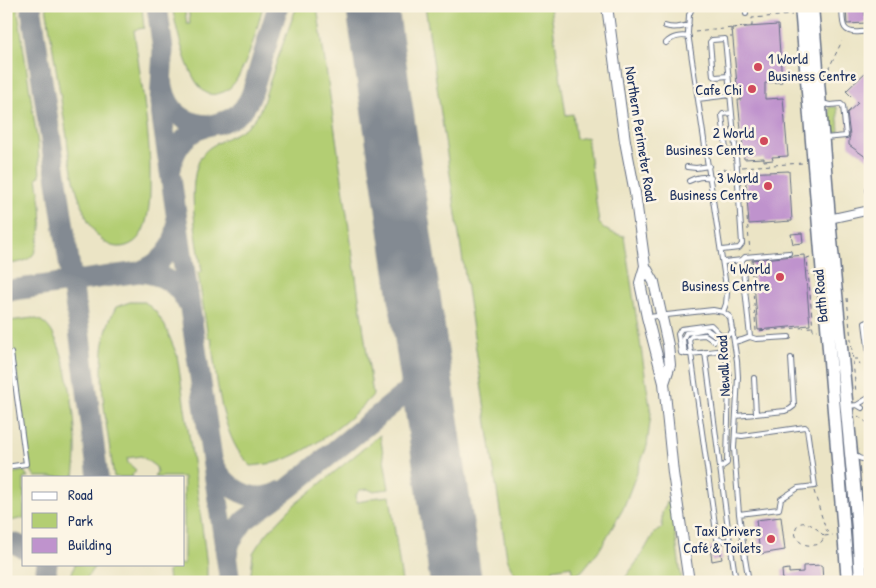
<svg xmlns="http://www.w3.org/2000/svg" width="876" height="588" font-family="'Patrick Hand',sans-serif">
	<rect width="100%" height="100%" fill="#fcf5e5"/>
	<filter id="ink" filterUnits="userSpaceOnUse"><feTurbulence type="fractalNoise" baseFrequency=".02" numOctaves="2"/><feDisplacementMap in="SourceGraphic" scale="10" xChannelSelector="R" yChannelSelector="G"/><feConvolveMatrix kernelMatrix="1 2 1 2 8 2 1 2 1" color-interpolation-filters="sRGB"/></filter>
	<filter id="wash" filterUnits="userSpaceOnUse"><feTurbulence type="fractalNoise" baseFrequency=".0096" numOctaves="4" result="noise"/><feDisplacementMap in="SourceGraphic" scale="20" xChannelSelector="R" yChannelSelector="G"/><feGaussianBlur stdDeviation="1.12" result="paint"/><feColorMatrix in="noise" values="0 0 0 0 0 0 0 0 0 0 0 0 0 0 0 0 0 1.4 0 .05"/><feComposite in="paint" operator="in"/></filter>
	<g filter="url(#wash)">
		<rect width="100%" height="100%" fill="#ebe4c5"/>
		<!-- green -->
		<path fill="#b3ce73" stroke="#677e68" d="M6,6H17L19,18L38,145L40,176L37,177C40,199 45,220 38,242C37,247 35,253 32,256C25,263 15,263 6,264V231L8,230L6,216Z
			M46,6H142L144,28L134,30C140,75 148,120 150,165C150,183 151,201 147,218C144,231 139,242 126,246C85,258 69,164 67,137Z
			M172,6H184L187,24H190L188,6H263C256,32 250,59 235,82C231,87 226,92 220,93C215,95 209,95 205,92C187,79 176,27 172,6Z
			M297,6H317L373,395C350,421 311,451 278,462C269,464 260,465 251,466C248,462 244,459 241,455C220,426 216,372 211,338H208L198,273L202,272C198,243 181,168 209,148C225,137 244,133 256,117C264,105 266,91 271,78C279,54 288,30 297,6Z
			M425,6H550L566,115L573,114L576,139L587,137L599,223C606,232 613,233 624,236L651,414L647,446L623,509L600,549L582,571L573,577L571,566L553,569L554,582C529,582 517,586 507,558Z
			M829,107H837L839,132L831,133Z
			M130,302H145L156,312L165,326L177,355L198,495L207,566V582H169L168,572L172,564H184V477H154L157,472L156,467L141,456L127,458L128,463L136,470L132,475L133,477H114C108,432 94,369 108,325C110,319 113,313 116,307Z
			M33,318C36,319 41,320 44,323C64,337 74,405 75,430C77,445 76,461 74,477H35L31,470L9,321Z
			M380,435L389,489L372,491L368,489L360,490L356,495L357,502L369,500L371,498L390,496L402,582H250L253,553L260,542L270,530L294,505Z
			M24,471L28,477H24V518L6,522V474Z
			M667,502L671,505L682,582H622L641,556L654,533L662,528V513Z
			M75,564H96L84,582H69Z"/>
		<g fill="none" stroke-linecap="round" stroke-linejoin="round">
			<!-- taxiway -->
			<path stroke="#838a92" stroke-width="21" d="M31,6L79,329L98,477
				M157,6L163,50L160,103L230,582
				M163,87C168,111 185,125 210,125
				M171,169C173,150 185,134 203,127C212,124 221,124 230,119C241,114 248,104 252,93L278,6
				M139,272C162,274 177,282 188,304
				M6,291L139,272C161,263 174,251 177,226
				M213,462C221,482 241,498 263,497C270,496 276,494 282,491
				M6,542L16,544L24,548
				M227,555L230,542L233,537L244,521L289,488L407,392L417,378L423,354
				M47,564L46,570L48,582"/>
			<!-- runway -->
			<path stroke="#838a92" stroke-width="52" d="M372,6L456,582"/>
		</g>
		<g id="blocks">
			<!-- building -->
			<path fill="#bf93cd" d="M847,6H864L866,23L847,24L846,8H848Z
				M778,25L782,82L765,83V99L783,98L788,156L772,157L773,160L764,161V158L744,159L738,100H741L739,85H737L732,28Z
				M870,68V160L849,145V139L850,136L847,113L858,103L846,91Z
				M789,171L792,221L749,224L745,173Z
				M802,233L803,243L793,244L791,234Z
				M804,255L810,325L758,330L752,260Z
				M781,517L785,550L760,554L756,520Z
				M719,545L722,559L712,561L710,547Z
				M822,565L823,582H783L782,570L789,569V573L803,572V566Z"/>
		</g>
	</g>
	<g filter="url(#ink)">
		<use href="#blocks" fill-opacity="0" stroke="#646e82" stroke-width="1"/>
		<g fill="none" stroke-linecap="round" stroke-linejoin="round">
			<defs>
				<path id="service" d="M693,6L689,15L688,33L727,293L726,304L723,312L730,317L737,361L738,377L734,448L739,514L745,558L749,582
					M746,6V14
					M842,6C843,22 840,34 860,32C866,32 867,31 870,26
					M665,26C673,29 681,27 689,25
					M666,43C672,37 681,35 689,37
					M698,99L730,95
					M822,103L830,105L841,104L843,106L846,136L825,138
					M731,113L723,114L722,115L726,150L727,151L735,152
					M687,167L696,168L709,166
					M689,181C697,177 702,176 711,178
					M868,190L870,197
					M722,250L739,248L742,244L737,168L725,39L712,40L710,42L713,76L716,77L728,76
					M742,260L745,257L789,253
					M724,262L742,260L750,337L742,340L734,342
					M648,317L713,310L723,312
					M870,321L865,323L870,362
					M722,336L714,341L705,335L692,336L689,339L717,539L730,542
					M750,337L756,339L789,337
					M705,352L729,536L736,582
					M685,354L683,339L686,333L706,329L716,336H722
					M754,378L756,414
					M857,405L870,397
					M849,406L857,405L862,408
					M736,416L785,411L790,409L794,406L791,358
					M735,435L742,436L805,427L807,429L815,486L798,488L781,499L779,509L739,514
					M854,454C859,460 863,459 870,459
					M6,467L26,464L11,353
					M720,468L727,463L729,377L725,350L691,354L681,353L678,334L681,329L711,325L722,336L728,335L733,331
					M862,525L867,520H870"/>
				<path id="minor" d="M829,219L870,210"/>
				<path id="tertiary" d="M607,6L625,141L635,193L645,266L640,283L647,317L664,383L673,473L689,582
					M645,266L654,282L668,345L670,365L664,383"/>
				<path id="trunk" d="M801,6L848,582
					M812,6L829,219L858,528L861,582"/>
			</defs>
			<!-- service casing -->
			<use href="#service" stroke="#646e82" stroke-width="6"/>
			<!-- minor casing -->
			<use href="#minor" stroke="#646e82" stroke-width="10"/>
			<!-- tertiary casing -->
			<use href="#tertiary" stroke="#646e82" stroke-width="12"/>
			<!-- trunk casing -->
			<use href="#trunk" stroke="#646e82" stroke-width="15"/>
			<!-- path -->
			<path stroke="#646e82" stroke-width="1" stroke-dasharray="4 4" stroke-linecap="butt" d="M731,28V38
				M695,32L752,26V18L792,15
				M828,70L842,41
				M742,167L803,163
				M715,171L731,168
				M747,218L750,251
				M810,257L807,258L813,330H818
				M751,263L756,331L812,327
				M847,298L856,393
				M854,359H859V364L863,363
				M858,416L870,425
				M814,491L825,527L829,535
				M824,536C792,500 784,549 814,545C820,545 823,541 824,536L833,535"/>
			<!-- service -->
			<use href="#service" stroke="#fff" stroke-width="4"/>
			<!-- minor -->
			<use href="#minor" stroke="#fff" stroke-width="8"/>
			<!-- tertiary -->
			<use href="#tertiary" stroke="#fff" stroke-width="10"/>
			<!-- trunk -->
			<use href="#trunk" stroke="#fff" stroke-width="12"/>
		</g>
	</g>
	<!-- markers -->
	<g fill="#d1495b" stroke="#fcf5e5" stroke-width="2">
		<circle cx="758" cy="67" r="5"/>
		<circle cx="752" cy="89" r="5"/>
		<circle cx="764" cy="141" r="5"/>
		<circle cx="768" cy="186" r="5"/>
		<circle cx="780" cy="277" r="5"/>
		<circle cx="771" cy="539" r="5"/>
	</g>
	<g text-anchor="middle" dominant-baseline="central" stroke-width="5" stroke-linejoin="round" paint-order="stroke">
		<!-- poi labels -->
		<g font-size="15" fill="#1b2f5e" stroke="#fcf5e5" text-anchor="end">
			<text x="768" y="58" text-anchor="start">1 World<tspan x="768" dy="17">Business Centre</tspan></text>
			<text x="742" y="89">Cafe Chi</text>
			<text x="754" y="132">2 World<tspan x="754" dy="17">Business Centre</tspan></text>
			<text x="758" y="177">3 World<tspan x="758" dy="17">Business Centre</tspan></text>
			<text x="770" y="268">4 World<tspan x="770" dy="17">Business Centre</tspan></text>
			<text x="761" y="530">Taxi Drivers<tspan x="761" dy="17">Café &amp; Toilets</tspan></text>
		</g>
		<!-- street labels -->
		<g font-size="15" fill="#1b2f5e" stroke="#fcf5e5">
			<text transform="translate(641 134) rotate(81)">Northern Perimeter Road</text>
			<text transform="translate(820 296) rotate(-95)">Bath Road</text>
			<text transform="translate(723 366) rotate(-93)">Newall Road</text>
		</g>
	</g>
	<!-- margin -->
	<rect width="876" height="588" fill="none" stroke="#fcf5e5" stroke-width="25"/>
	<!-- legend -->
	<rect x="22" y="476" width="162" height="90" fill="#fcf5e5" stroke="#a2a6af"/>
	<rect x="32" y="492" width="25" height="8" fill="#ffffff" stroke="#a2a6af"/>
	<text x="68" y="500" font-size="15" fill="#1b2f5e">Road</text>
	<rect x="32" y="513" width="25" height="15" fill="#b3ce73" stroke="#a2a6af"/>
	<text x="68" y="526" font-size="15" fill="#1b2f5e">Park</text>
	<rect x="32" y="538" width="25" height="15" fill="#bf93cd" stroke="#a2a6af"/>
	<text x="68" y="550" font-size="15" fill="#1b2f5e">Building</text>
</svg>
